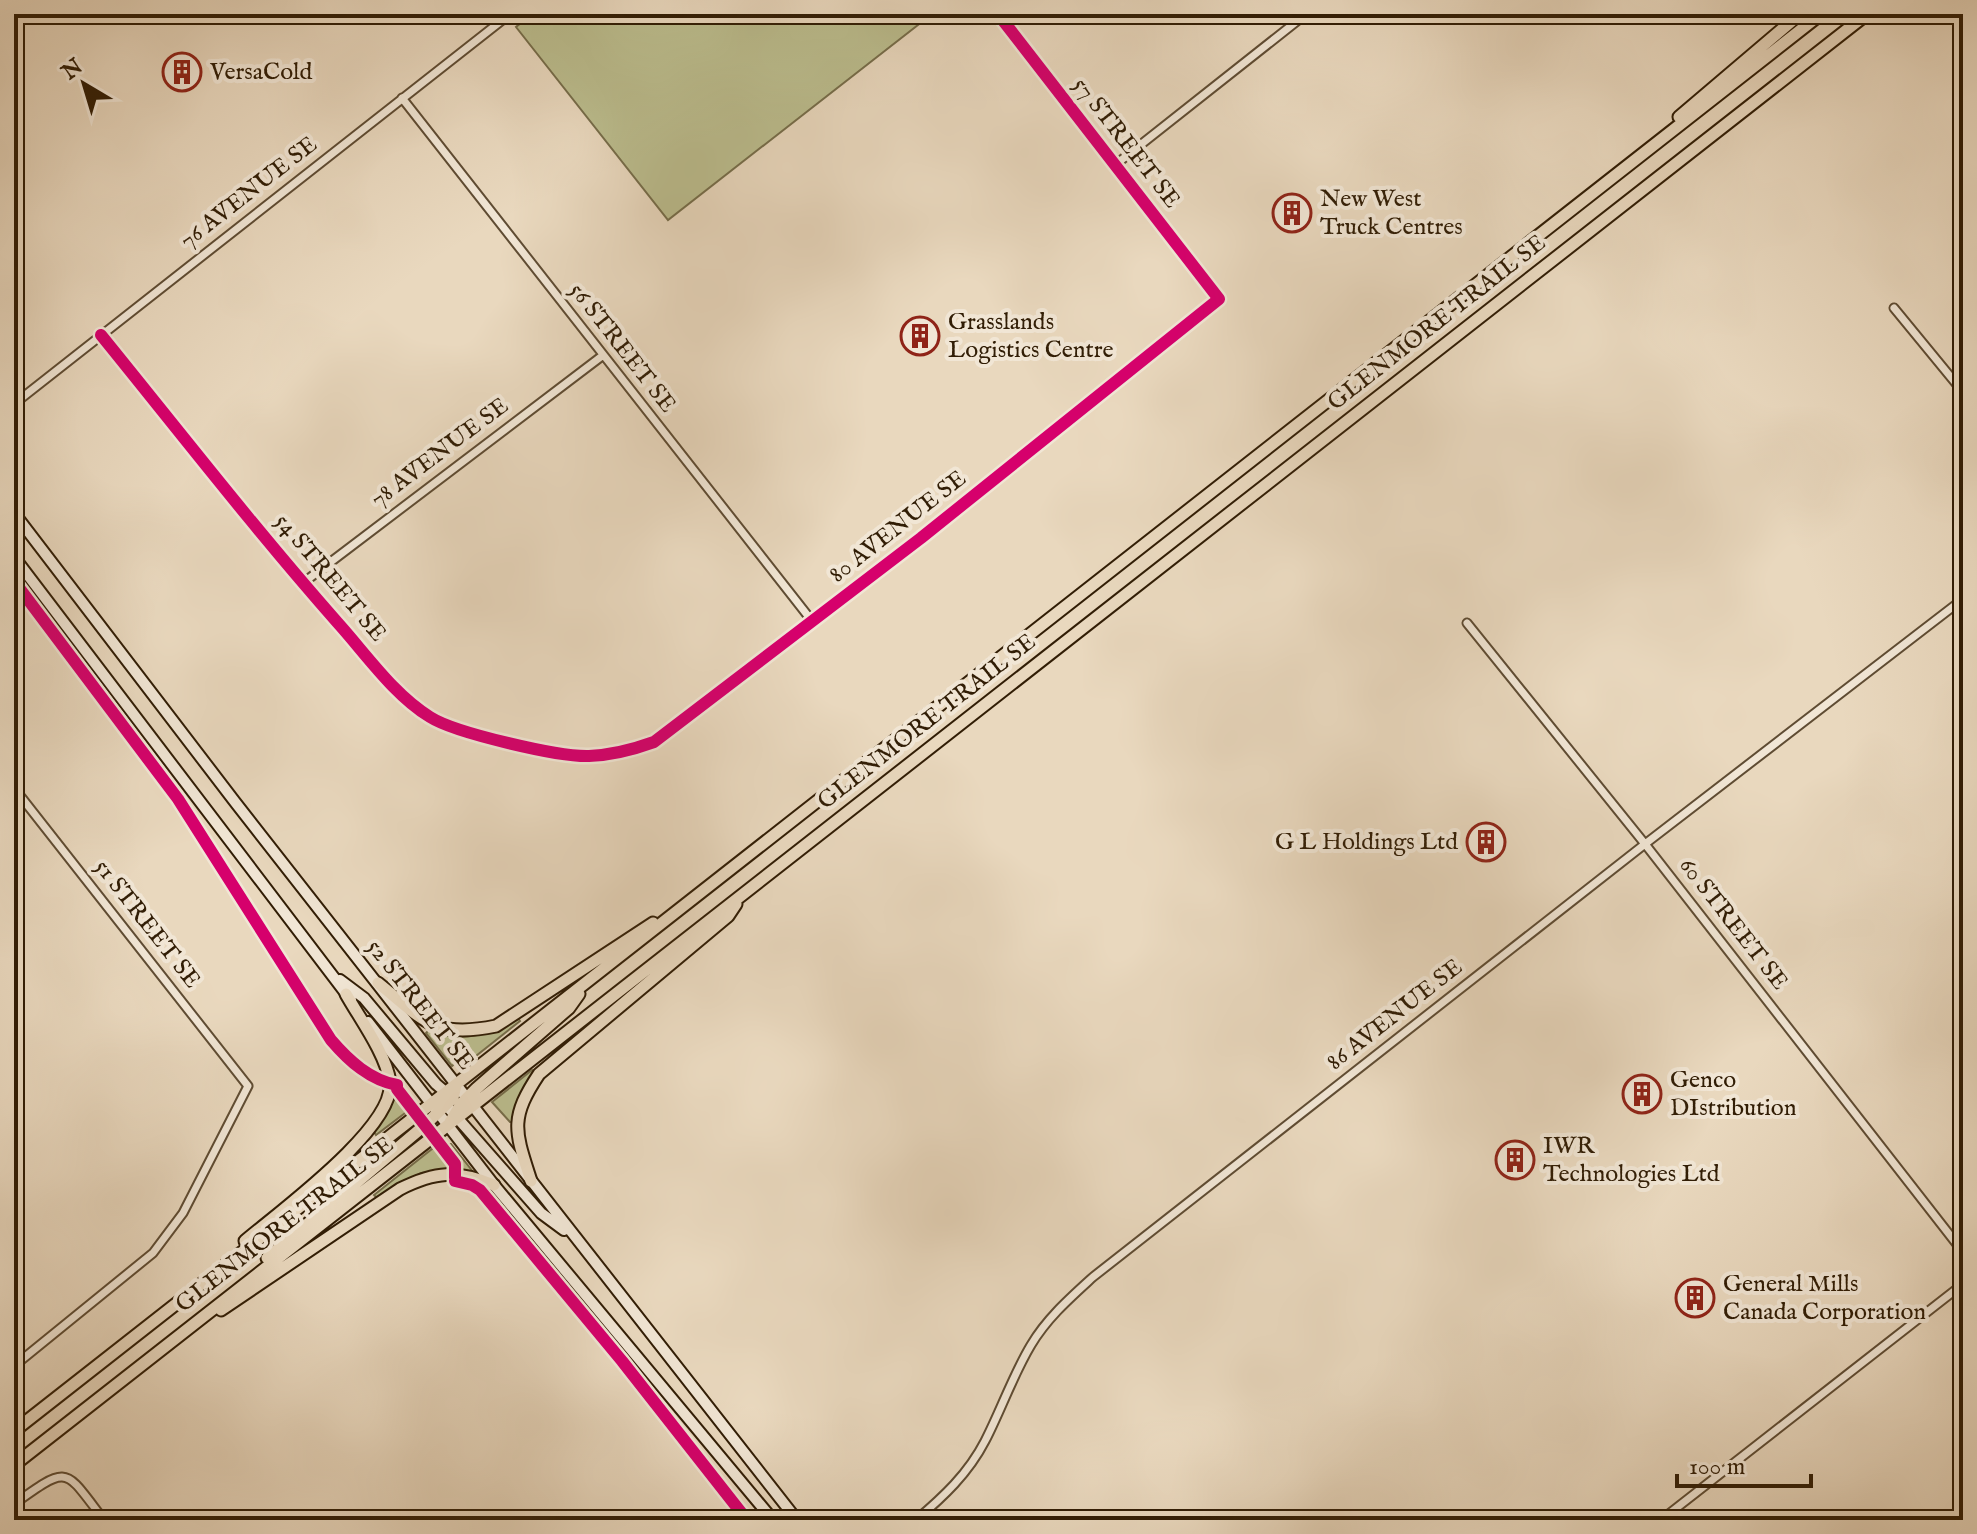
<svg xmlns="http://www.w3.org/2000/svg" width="1977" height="1534" font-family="'IM FELL English',serif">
	<rect width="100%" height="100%" fill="#e9d8be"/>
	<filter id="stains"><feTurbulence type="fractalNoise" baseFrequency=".0025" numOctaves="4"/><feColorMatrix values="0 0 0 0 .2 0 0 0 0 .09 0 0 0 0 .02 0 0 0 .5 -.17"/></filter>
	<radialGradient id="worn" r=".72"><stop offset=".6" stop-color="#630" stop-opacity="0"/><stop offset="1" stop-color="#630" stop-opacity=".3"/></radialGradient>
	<!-- green -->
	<path fill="#bbbd8e" stroke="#766d4a" stroke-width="2" d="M532,14H932L668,220L516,27Z
		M518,1018L520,1021L462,1067L458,1061L452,1066L426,1033L429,1030C461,1044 489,1035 518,1018Z
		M532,1070L535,1073L518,1100L512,1122H510L492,1102Z
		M395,1090L409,1110L376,1135L374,1132L388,1111Z
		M449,1144H451L474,1173L458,1169L457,1162L446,1147Z
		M437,1145L453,1164L452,1169L421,1173L377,1198L374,1195Z"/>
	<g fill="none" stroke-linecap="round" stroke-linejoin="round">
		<defs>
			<path id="street" d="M402,98L812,621
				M1115,165L1306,14
				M1894,308L1963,392
				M101,335C179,431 255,529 337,622C366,654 393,694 430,717C455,733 559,757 589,756C612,755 632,750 654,742L921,538L1219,299L998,14
				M14,404L510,14
				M303,583L602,356
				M1467,623L1645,844L1963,1252
				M14,788L248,1086L183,1213L153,1253L14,1366
				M14,1504C70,1464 64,1468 104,1520
				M916,1520C943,1497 968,1474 985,1441C1001,1410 1013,1375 1031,1345C1047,1318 1070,1298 1093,1277L1645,844L1963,599
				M1661,1520L1963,1284"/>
			<path id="secondary" d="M14,513L235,802L797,1520
				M14,557L351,1000
				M340,980L364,998L436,1084L450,1096
				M368,1022L494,1185L773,1520
				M439,1104L446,1105L541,1213L564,1230"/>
			<path id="primary" d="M1679,117L1800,14
				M378,983C424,1020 433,1039 496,1026L653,923
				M450,1122L461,1104L476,1089L569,1008L579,994
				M531,1181C515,1131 509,1119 539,1074L728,916L736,904
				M245,1241C279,1212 396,1127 390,1082C386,1054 360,1019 346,994
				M267,1258L425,1125L453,1098L456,1085
				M221,1310L400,1189C436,1171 456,1170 494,1185
				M14,1431L1821,14
				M14,1465L1867,14"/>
		</defs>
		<!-- street casing -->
		<use href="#street" stroke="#5f4c33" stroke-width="11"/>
		<!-- secondary casing -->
		<use href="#secondary" stroke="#311d05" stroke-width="14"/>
		<!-- primary casing -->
		<use href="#primary" stroke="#311d05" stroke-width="15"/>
		<!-- street -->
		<use href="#street" stroke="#f1e6d5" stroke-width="7"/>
		<!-- secondary -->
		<use href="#secondary" stroke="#f1e6d5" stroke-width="10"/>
		<!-- primary -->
		<use href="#primary" stroke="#e9d8be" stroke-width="11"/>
		<defs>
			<path id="cycleway" d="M101,335C179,431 255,529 337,622C366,654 393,694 430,717C455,733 559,757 589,756C612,755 632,750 654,742L921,538L1219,299L998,14
				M14,581L178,799L331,1040C349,1061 370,1080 397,1085V1089L455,1164V1178
				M455,1181L472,1185L480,1190L622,1361L747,1520"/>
		</defs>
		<!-- cycleway casing -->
		<use href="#cycleway" stroke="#f1e6d5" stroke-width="17"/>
		<!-- cycleway -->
		<use href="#cycleway" stroke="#d6006c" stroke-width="12"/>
	</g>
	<!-- icons -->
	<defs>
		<symbol id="building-ring" viewBox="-11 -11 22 22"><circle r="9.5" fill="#f1e6d5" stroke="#8f2418" stroke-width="1.5"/><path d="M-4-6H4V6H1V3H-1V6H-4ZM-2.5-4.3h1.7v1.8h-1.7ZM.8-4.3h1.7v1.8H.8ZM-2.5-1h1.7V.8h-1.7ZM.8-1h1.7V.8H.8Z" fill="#8f2418"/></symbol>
	</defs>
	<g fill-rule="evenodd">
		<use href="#building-ring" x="160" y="50" width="44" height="44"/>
		<use href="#building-ring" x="1270" y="191" width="44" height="44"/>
		<use href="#building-ring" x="898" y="314" width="44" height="44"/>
		<use href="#building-ring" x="1464" y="820" width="44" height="44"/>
		<use href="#building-ring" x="1620" y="1072" width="44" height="44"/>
		<use href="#building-ring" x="1493" y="1138" width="44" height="44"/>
		<use href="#building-ring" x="1673" y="1276" width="44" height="44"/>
	</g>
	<g text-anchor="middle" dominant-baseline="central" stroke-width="8" stroke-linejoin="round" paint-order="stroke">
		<!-- poi labels -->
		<g font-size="24" fill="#311d05" stroke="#f1e6d5" text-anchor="start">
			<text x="210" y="72">VersaCold</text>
			<text x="1320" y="199">New West<tspan x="1320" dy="28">Truck Centres</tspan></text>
			<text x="948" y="322">Grasslands<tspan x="948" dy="28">Logistics Centre</tspan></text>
			<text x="1458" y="842" text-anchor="end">G L Holdings Ltd</text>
			<text x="1670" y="1080">Genco<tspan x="1670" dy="28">DIstribution</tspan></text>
			<text x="1543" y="1146">IWR<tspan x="1543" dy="28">Technologies Ltd</tspan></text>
			<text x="1723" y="1284">General Mills<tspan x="1723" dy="28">Canada Corporation</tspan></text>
		</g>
		<!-- street labels -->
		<g font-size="24" fill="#311d05" stroke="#f1e6d5">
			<text transform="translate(1126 143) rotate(52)">57 STREET SE</text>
			<text transform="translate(249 193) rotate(-38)">76 AVENUE SE</text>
			<text transform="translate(1437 323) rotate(-38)">GLENMORE TRAIL SE</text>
			<text transform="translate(622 348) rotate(52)">56 STREET SE</text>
			<text transform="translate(440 453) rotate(-37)">78 AVENUE SE</text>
			<text transform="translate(898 527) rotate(-38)">80 AVENUE SE</text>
			<text transform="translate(330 578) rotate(50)">54 STREET SE</text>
			<text transform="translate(927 722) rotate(-38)">GLENMORE TRAIL SE</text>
			<text transform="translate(147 924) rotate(52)">51 STREET SE</text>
			<text transform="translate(1733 924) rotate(52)">60 STREET SE</text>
			<text transform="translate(420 1005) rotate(52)">52 STREET SE</text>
			<text transform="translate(1395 1015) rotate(-38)">86 AVENUE SE</text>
			<text transform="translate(285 1225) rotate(-38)">GLENMORE TRAIL SE</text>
		</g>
	</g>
	<!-- margin -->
	<rect width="1977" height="1534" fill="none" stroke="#e9d8be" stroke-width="48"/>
	<rect x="16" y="16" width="1945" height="1502" fill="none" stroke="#311d05" stroke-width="4"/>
	<rect x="24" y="24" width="1929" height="1486" fill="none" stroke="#311d05" stroke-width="2"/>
	<!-- north arrow -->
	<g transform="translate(84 84) rotate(322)" stroke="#f1e6d5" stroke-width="6" paint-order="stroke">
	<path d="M0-6L14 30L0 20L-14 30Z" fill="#311d05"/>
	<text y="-12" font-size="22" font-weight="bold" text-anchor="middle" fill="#311d05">N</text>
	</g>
	<!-- scale -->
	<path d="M1677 1474v12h134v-12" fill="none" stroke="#311d05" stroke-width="4"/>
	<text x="1689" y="1474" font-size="24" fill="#311d05" stroke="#f1e6d5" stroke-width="6" paint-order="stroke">100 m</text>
	<rect width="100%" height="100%" filter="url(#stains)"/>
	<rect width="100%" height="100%" fill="url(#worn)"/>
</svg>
